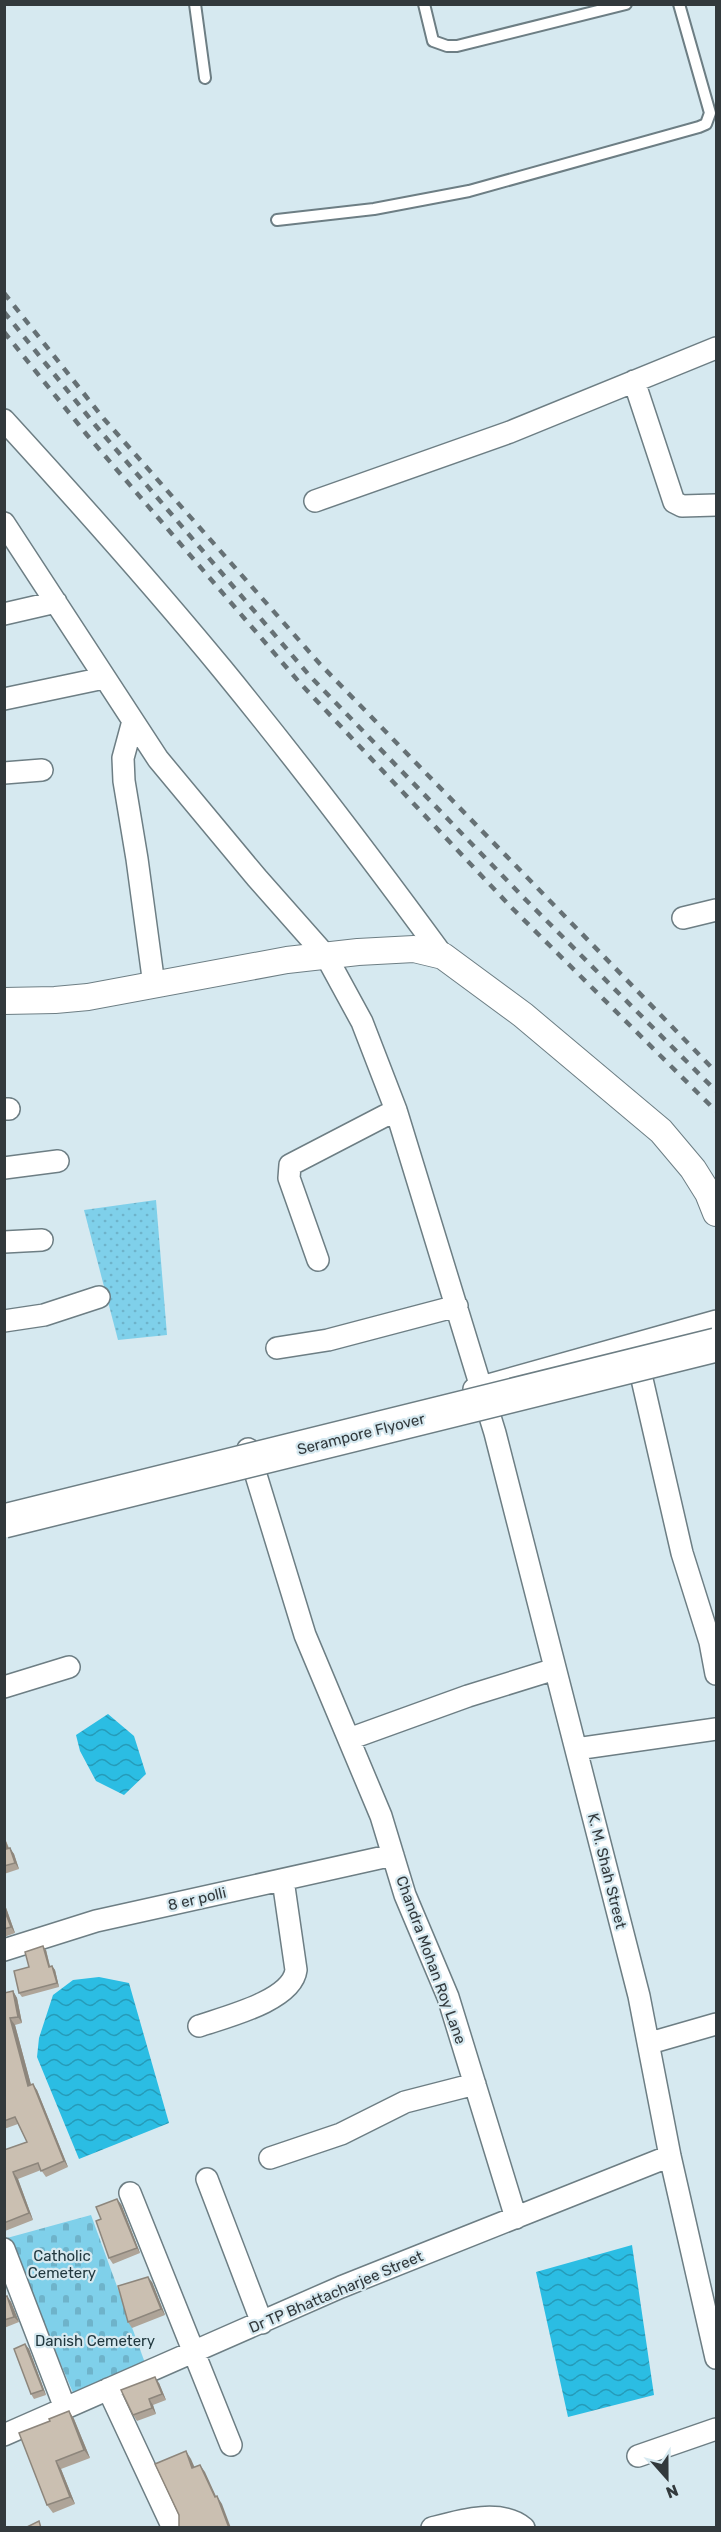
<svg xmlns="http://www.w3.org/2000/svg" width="721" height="2532" font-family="Rubik,sans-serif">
	<defs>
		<pattern id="cemetery-stones" width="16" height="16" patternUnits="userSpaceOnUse" patternTransform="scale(1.5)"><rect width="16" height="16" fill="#7fd0ea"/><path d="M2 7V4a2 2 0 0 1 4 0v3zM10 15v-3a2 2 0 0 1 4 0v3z" fill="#6eb3ca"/></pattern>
		<pattern id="park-dots" width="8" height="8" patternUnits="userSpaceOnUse" patternTransform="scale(1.5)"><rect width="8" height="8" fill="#7fd0ea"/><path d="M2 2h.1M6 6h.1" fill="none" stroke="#6eb3ca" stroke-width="1.8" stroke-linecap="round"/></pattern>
		<pattern id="water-waves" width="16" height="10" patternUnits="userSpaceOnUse" patternTransform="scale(1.5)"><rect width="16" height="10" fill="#2bbde3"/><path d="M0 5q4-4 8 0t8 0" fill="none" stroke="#259bb9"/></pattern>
	</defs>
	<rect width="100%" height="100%" fill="#d6e9f0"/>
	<!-- cemetery -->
	<path fill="url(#cemetery-stones)" d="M91,2215L145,2363L74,2395L7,2238Z"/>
	<!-- park -->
	<path fill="url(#park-dots)" d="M156,1200L167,1335L118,1340L84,1210Z"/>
	<!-- water -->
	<path fill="url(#water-waves)" d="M108,1714L134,1736L146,1774L124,1795L96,1781L80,1751L76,1735Z
		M99,1977L129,1983L169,2123L79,2159L37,2057L39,2038L53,1995L73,1980Z
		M632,2245L654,2395L568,2417L536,2272Z"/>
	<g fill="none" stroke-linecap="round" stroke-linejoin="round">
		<defs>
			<path id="service" d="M195,4L205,78
				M424,4L433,41L447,46H457L626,4
				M277,220L374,209L469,191L699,127L706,124L710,113L679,4"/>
			<path id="minor" d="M634,381L674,502L682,506L716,505
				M4,420C79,502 153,585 223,670C299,763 372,859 443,956
				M315,501L510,432L716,348
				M4,523L158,759L257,878L326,956L362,1022L396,1110L495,1433L639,1996L670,2156L716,2358
				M4,614L56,602
				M4,699L104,678
				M133,721L123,758L124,781L137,859L154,985
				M4,773L42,770
				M683,918L716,910
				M4,1109H9
				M4,1168L58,1161
				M4,1242L42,1240
				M318,1260L289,1178L290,1165L396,1110
				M4,1321L44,1315L99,1297
				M277,1348L328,1340L457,1306
				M636,1353L682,1553L710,1642L716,1674
				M474,1389L716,1321
				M248,1449L305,1635L381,1816L405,1895L448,1997L516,2218
				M4,1687L69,1667
				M349,1739L468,1696L555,1669
				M576,1749L716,1729
				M4,1950L96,1921L393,1855
				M199,2026C225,2017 292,2001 296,1970L283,1880
				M650,2043L716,2024
				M270,2158L341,2134L405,2102L475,2084
				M207,2179L262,2323
				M130,2193L231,2445
				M4,2249L65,2408
				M108,2389L173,2528
				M4,2435L341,2287L670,2156
				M638,2456L716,2429
				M432,2528C458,2521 501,2508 524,2528"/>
			<path id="tertiary" d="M4,1001L55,1000L88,997L287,960L358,952L414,949L443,956L523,1015L661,1131L693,1169L708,1193L716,1213"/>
		</defs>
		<!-- service casing -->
		<use href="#service" stroke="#6d7e84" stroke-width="14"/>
		<!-- minor casing -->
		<use href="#minor" stroke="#6d7e84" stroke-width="24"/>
		<!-- tertiary casing -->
		<use href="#tertiary" stroke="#6d7e84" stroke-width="28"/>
		<!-- service -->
		<use href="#service" stroke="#fff" stroke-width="10"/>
		<!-- minor -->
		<use href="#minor" stroke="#fff" stroke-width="21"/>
		<!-- tertiary -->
		<use href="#tertiary" stroke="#fff" stroke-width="26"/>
		<!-- rail -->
		<path stroke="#667175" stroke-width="4.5" stroke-dasharray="8 8" stroke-linecap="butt" d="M4,293L104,419L320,664L716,1072
			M4,312L96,426L309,675L523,897L716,1091
			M4,332L87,435L299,682L511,907L716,1111"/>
		<defs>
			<path id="primary-bridge" d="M4,1521L716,1345"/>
		</defs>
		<!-- primary-bridge casing -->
		<use href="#primary-bridge" stroke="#6d7e84" stroke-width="36" stroke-linecap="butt"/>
		<!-- primary-bridge -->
		<use href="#primary-bridge" stroke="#fff" stroke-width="33"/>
	</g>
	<!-- wall -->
	<path fill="#aea498" d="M4,1836L9,1848L14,1854L19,1869L4,1874Z
		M4,1902L15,1933L4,1937Z
		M46,1950L50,1966H52L55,1970L59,1987L22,1997L19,1993L29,1967Z
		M13,1991L17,1998L22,2023L15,2025L31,2085L37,2090L68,2167L46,2177L41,2170L18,2179L33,2220L5,2231L4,2150L27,2142L18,2124L4,2129V1993Z
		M121,2204L140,2253L113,2264L109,2258L101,2219Z
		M152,2282L165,2315L132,2328L128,2322Z
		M7,2296L11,2302L19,2322L4,2328V2297Z
		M25,2344L29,2349L46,2395L34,2399L31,2394Z
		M159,2383L166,2400L153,2405L156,2414L137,2421L133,2415Z
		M69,2411L74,2419L90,2458L61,2469L75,2504L53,2513L47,2505L50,2421Z"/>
	<!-- shaded-wall -->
	<path fill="#8d867c" d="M4,1836L11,1855L6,1849L4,1843Z
		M10,1848L14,1854L19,1869L15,1863Z
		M4,1902L15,1933L11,1927L4,1909Z
		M43,1946L46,1950L51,1971L49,1967Z
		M52,1966L55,1970L59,1987L57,1983Z
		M13,1991L17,1998L22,2023L18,2017Z
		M10,2018L15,2025L33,2092L28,2086Z
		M33,2084L37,2090L68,2167L64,2161Z
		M13,2172L18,2179L33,2220L29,2213Z
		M117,2199L121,2204L140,2253L137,2248Z
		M148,2277L152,2282L165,2315L161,2309Z
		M7,2296L11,2302L19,2322L14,2317Z
		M25,2344L29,2349L46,2395L43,2390Z
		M155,2377L159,2383L166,2400L162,2394Z
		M149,2399L153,2405L156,2414L152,2408Z
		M69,2411L74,2419L90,2458L84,2450Z
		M186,2451L191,2459L198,2475L192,2468Z
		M56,2461L61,2469L75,2504L70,2497Z
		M200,2465L205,2472L220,2505L215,2497Z
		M217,2496L222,2504L231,2528H229Z"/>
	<!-- building -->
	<path fill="#cabfb1" stroke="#8d867c" stroke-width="1.5" d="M4,1843L6,1849L10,1848L15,1863L4,1866Z
		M4,1909L11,1927L4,1929Z
		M43,1946L49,1967L52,1966L57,1983L19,1993L14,1971L29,1967L25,1952Z
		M13,1991L18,2017L10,2018L28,2086L33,2084L64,2161L41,2171L38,2163L13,2172L29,2213L4,2223V2150L27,2142L15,2117L4,2121V1993Z
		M117,2199L137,2248L109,2258L96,2221L101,2219L96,2207Z
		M148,2277L161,2309L128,2322L118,2286Z
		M7,2296L14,2317L4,2320V2297Z
		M25,2344L43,2390L31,2394L14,2349Z
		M155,2377L162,2394L149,2399L152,2408L133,2415L121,2390Z
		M69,2411L84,2450L56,2461L70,2497L47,2505L19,2433L50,2421L49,2419Z
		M186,2451L192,2468L200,2465L215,2497L217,2496L229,2528H179V2515L155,2464Z
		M39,2521L41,2528H25Z"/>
	<g text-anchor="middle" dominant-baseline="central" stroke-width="4.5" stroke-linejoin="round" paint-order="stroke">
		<!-- street labels -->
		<g font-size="15" fill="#32393c" stroke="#d6e9f0">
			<text transform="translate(361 1434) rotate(-14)">Serampore Flyover</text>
			<text transform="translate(607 1871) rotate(76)">K. M. Shah Street</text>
			<text transform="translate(197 1899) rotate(-13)">8 er polli</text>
			<text transform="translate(431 1960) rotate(70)">Chandra Mohan Roy Lane</text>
			<text transform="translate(336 2292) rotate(-23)">Dr TP Bhattacharjee Street</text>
		</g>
		<!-- park labels -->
		<g font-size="15" fill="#21383f" stroke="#d6e9f0">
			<text x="62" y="2256">Catholic<tspan x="62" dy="17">Cemetery</tspan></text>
			<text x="95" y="2341">Danish Cemetery</text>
		</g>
	</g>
	<!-- border -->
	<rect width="721" height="2532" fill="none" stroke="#32393c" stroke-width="12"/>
	<!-- north arrow -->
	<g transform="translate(667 2478) rotate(159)" stroke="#d6e9f0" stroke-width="4.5" paint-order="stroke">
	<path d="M0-4.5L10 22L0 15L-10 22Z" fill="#32393c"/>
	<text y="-9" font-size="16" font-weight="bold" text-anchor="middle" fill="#32393c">N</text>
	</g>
</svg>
